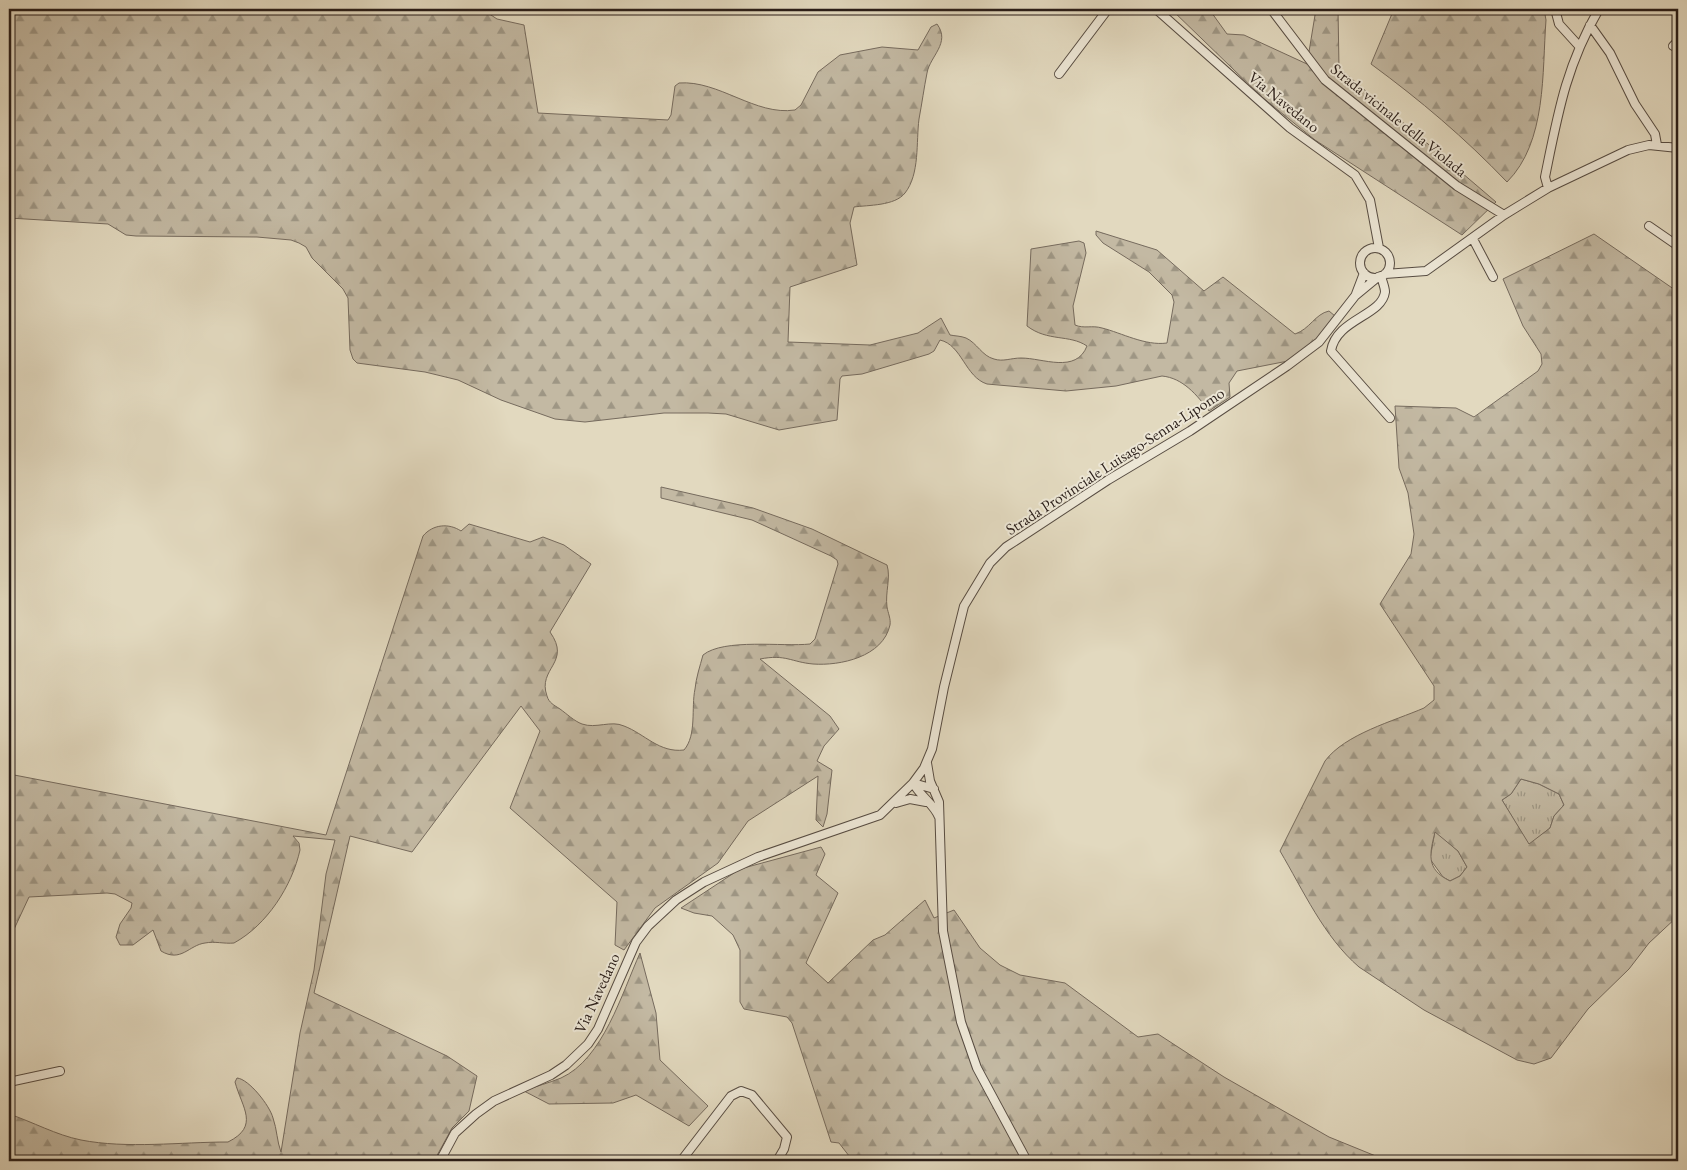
<svg xmlns="http://www.w3.org/2000/svg" width="1687" height="1170" font-family="'EB Garamond',serif">
	<defs>
		<pattern id="grass-tufts" width="24" height="20" patternUnits="userSpaceOnUse" patternTransform="scale(1.25)"><rect width="24" height="20" fill="#c3b9a3"/><path d="M3 7l-1-3M5 7V3M7 7l1-3M15 17l-1-3M17 17v-4M19 17l1-3" fill="none" stroke="#9e9684"/></pattern>
		<pattern id="forest-firs" width="22" height="20" patternUnits="userSpaceOnUse" patternTransform="scale(1.25)"><rect width="22" height="20" fill="#c3b9a3"/><path d="M5 1l3.5 6h-7zM16 11l3.5 6h-7z" fill="#9e9684"/></pattern>
	</defs>
	<rect width="100%" height="100%" fill="#e2d9bf"/>
	<filter id="stains"><feTurbulence type="fractalNoise" baseFrequency=".004" numOctaves="4"/><feColorMatrix values="0 0 0 0 .2 0 0 0 0 .09 0 0 0 0 .02 0 0 0 .5 -.17"/></filter>
	<radialGradient id="worn" r=".72"><stop offset=".6" stop-color="#630" stop-opacity="0"/><stop offset="1" stop-color="#630" stop-opacity=".3"/></radialGradient>
	<!-- grass -->
	<path fill="url(#grass-tufts)" stroke="#766b5e" d="M1521,779L1539,784L1559,794L1564,805L1554,816L1550,828L1529,845L1502,800L1511,794Z
		M1435,831L1458,851L1467,867L1460,876L1450,881L1443,877L1430,859Z"/>
	<!-- forest -->
	<path fill="url(#forest-firs)" stroke="#766b5e" fill-rule="evenodd" d="M9,9H482L497,19L524,25L538,113L668,120L671,115L675,86L679,83C719,80 755,116 795,110L801,105L818,72L840,55L882,47L918,50L931,27L937,24C951,43 930,56 927,73C924,88 922,103 919,119C916,142 920,174 905,193C895,206 868,205 854,207L850,223L857,265L790,287L788,342L870,345L918,333L941,318L950,335C955,336 961,336 966,338C977,343 982,356 994,359C1003,362 1011,358 1021,358C1043,358 1076,374 1087,346C1069,334 1048,342 1027,326L1031,249L1079,241L1084,243L1086,253L1073,306L1075,325C1084,329 1092,325 1102,328C1122,333 1145,346 1167,343L1174,302L1172,295L1149,272L1103,243L1096,235V231L1157,250L1204,291L1223,277L1295,334C1310,329 1315,314 1329,311L1341,321L1288,361L1237,371L1229,383L1230,397L1209,411C1197,395 1183,378 1162,376L1116,386L1066,391L987,384C965,377 962,345 940,340L934,351L929,354L862,374L842,376L840,379L837,420L779,430L726,414L708,413H664L585,422L555,419L501,400L458,380L425,372L357,363L353,359L350,350L348,298L343,289L312,258L306,247L299,243L291,240L257,237L136,236L126,235L108,224L9,218Z
		M1171,9H1209L1227,34L1244,35L1307,64L1316,9H1338L1339,68L1496,202L1462,235L1315,140L1263,98Z
		M1394,9H1544L1546,20C1542,72 1547,142 1507,182C1465,138 1420,100 1371,64Z
		M1594,234L1678,292V916L1649,943L1629,969L1588,1009L1551,1058L1534,1064L1517,1060L1424,1010L1359,967C1324,937 1303,890 1280,851L1325,761C1345,734 1394,721 1424,708L1434,700V686L1380,604L1411,554L1414,534L1408,493L1399,468L1395,406L1456,408L1474,417L1538,371L1542,364L1541,354L1523,326L1503,279ZM1521,779L1539,784L1559,794L1564,805L1554,816L1550,828L1529,844L1502,800L1511,794ZM1435,832L1458,851L1467,867L1460,876L1450,881C1425,869 1430,853 1435,832Z
		M661,487L753,508L812,529L887,565C891,578 885,592 887,607C888,613 891,619 890,625C883,657 840,666 813,664C791,662 786,654 760,659L830,716L839,729L824,746L817,761L832,770L827,814L823,827L816,820L818,776L748,821L718,863L655,908L624,950L615,945L617,902L510,808L540,731L521,706L412,852L350,836L314,993L447,1056L477,1076L469,1111L452,1128L434,1161H9V1114C33,1122 56,1135 81,1140C127,1149 181,1142 228,1142C260,1126 242,1108 235,1082L237,1078C249,1079 270,1106 273,1118C277,1129 277,1142 281,1152L300,1033L314,970L326,874L335,840L293,836L299,843L300,850C292,886 267,925 234,943C224,944 215,941 205,943C189,945 181,963 161,951L153,930L133,945H120L116,937L120,924L131,908L132,903L115,894L107,893L29,897L9,940V774L326,835L423,536C433,524 449,523 461,531L469,524L530,542L543,537L564,545L591,564L550,632C572,663 537,668 547,696C549,703 554,705 560,709C567,714 574,721 582,724C596,729 611,720 624,726C645,734 659,753 684,750C697,735 691,708 695,689C696,678 700,666 703,655C724,638 783,647 810,644L815,639L838,564L837,560L831,556L752,520L661,498Z
		M821,847L825,854L816,875L838,893L806,963L828,983L873,940L885,935L925,900L934,918L954,910L980,948L1000,965L1020,975L1065,983L1138,1037L1158,1034L1224,1077L1329,1137L1388,1161H853L839,1143L831,1142L792,1023L787,1017L744,1009L740,1002V950L733,935L712,916L694,913L681,908L740,869Z
		M640,953L656,1013L660,1060L708,1106L689,1126L636,1095L613,1103L549,1104L524,1091C536,1086 549,1083 561,1078C603,1059 622,993 640,953Z"/>
	<g fill="none" stroke-linecap="round" stroke-linejoin="round">
		<defs>
			<path id="minor" d="M1156,9L1290,128L1355,175L1370,200L1379,248
				M1271,9L1325,80L1457,186L1504,215
				M1555,9L1559,24L1579,46
				M1590,25L1610,53L1635,104L1655,134L1657,145
				M1673,46L1678,41
				M1059,74L1108,9
				M1548,188L1545,177C1558,113 1566,66 1599,9
				M1649,226L1678,246
				M1473,239L1493,277
				M1360 263a15 15 0 1 1 30 0a15 15 0 1 1-30 0Z
				M1385,274L1426,271L1504,215L1548,188L1628,150L1649,145L1678,148
				M1381,276C1382,281 1385,287 1385,292C1382,316 1336,319 1331,351L1390,418
				M1356,294L1364,273
				M927,763L930,781L939,802L943,931L961,1022L977,1068L1027,1161
				M913,783C921,797 934,804 939,817
				M913,783L934,789
				M896,803L910,799L926,802
				M9,1082L60,1071
				M440,1161L455,1133L476,1114L494,1101L551,1075L566,1065L588,1044L598,1029L636,942L648,926L676,900L704,882L758,857L880,815L913,783L924,768L932,749L944,687L964,606L990,563L1006,547L1108,480L1190,431L1287,366L1319,342L1355,296L1378,277
				M681,1161L731,1096L741,1091L752,1095L787,1137L784,1149L777,1161"/>
		</defs>
		<!-- minor casing -->
		<use href="#minor" stroke="#574c42" stroke-width="10"/>
		<!-- minor -->
		<use href="#minor" stroke="#ece6d5" stroke-width="8"/>
	</g>
	<g text-anchor="middle" dominant-baseline="central" stroke-width="4" stroke-linejoin="round" paint-order="stroke">
		<!-- street labels -->
		<g font-size="16" fill="#291d18" stroke="#ece6d5">
			<text transform="translate(1284 102) rotate(39)">Via Navedano</text>
			<text transform="translate(1399 120) rotate(39)">Strada vicinale della Violada</text>
			<text transform="translate(1115 461) rotate(-33)">Strada Provinciale Luisago-Senna-Lipomo</text>
			<text transform="translate(597 993) rotate(-65)">Via Navedano</text>
		</g>
	</g>
	<!-- margin -->
	<rect width="1687" height="1170" fill="none" stroke="#e2d9bf" stroke-width="30"/>
	<rect x="10" y="10" width="1667" height="1150" fill="none" stroke="#291d18" stroke-width="2.5"/>
	<rect x="15" y="15" width="1657" height="1140" fill="none" stroke="#291d18"/>
	<rect width="100%" height="100%" filter="url(#stains)"/>
	<rect width="100%" height="100%" fill="url(#worn)"/>
</svg>
